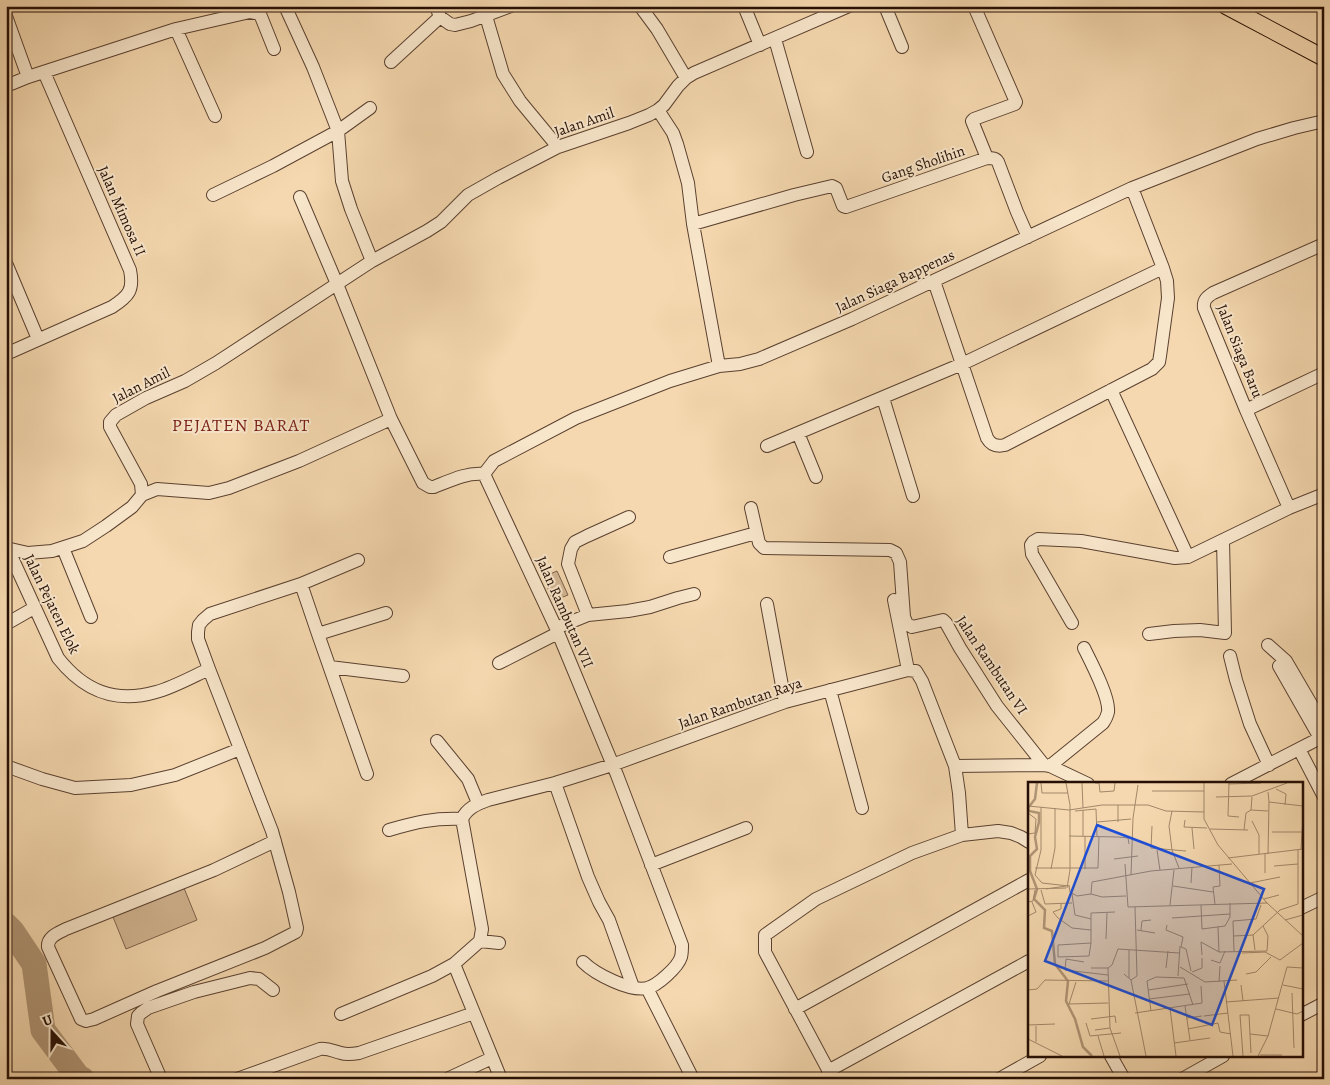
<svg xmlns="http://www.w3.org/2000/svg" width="1330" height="1085" font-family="Alegreya,serif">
	<rect width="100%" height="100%" fill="#f5d8af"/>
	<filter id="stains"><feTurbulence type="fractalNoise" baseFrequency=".004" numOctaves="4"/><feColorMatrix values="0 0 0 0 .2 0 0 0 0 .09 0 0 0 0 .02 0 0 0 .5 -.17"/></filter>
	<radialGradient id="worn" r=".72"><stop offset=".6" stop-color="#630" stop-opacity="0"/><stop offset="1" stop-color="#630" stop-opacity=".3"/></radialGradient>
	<!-- green -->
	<path fill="#d2b692" stroke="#7c624c" d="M557,571L568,595L553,601L543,577Z
		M184,888L197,920L126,949L113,917Z"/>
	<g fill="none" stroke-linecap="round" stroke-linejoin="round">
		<!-- river -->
		<path stroke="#af9475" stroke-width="25" d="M6,925L12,931L34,964L43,1030L78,1077L82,1079"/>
		<defs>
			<path id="minor" d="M285,6L313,67L338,131L342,181L351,209L372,261
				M436,6L440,17L450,24L455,25L471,21L511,6
				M640,6L657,29L686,78
				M744,6L760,45
				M885,6L902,47
				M974,6L1016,102L1015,104L974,119L972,121L987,158
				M6,16L28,77
				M486,16L503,74L520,101L558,147
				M176,29L215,116
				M775,39L807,152
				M391,62L440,17
				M6,86L28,77L176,29L250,12L260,14L274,49
				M658,110L673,133L677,144L688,183L693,224L719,366
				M213,195L273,166L338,131L370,108
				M300,197L337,284L391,419L423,483L430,487H434C449,481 467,472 484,474
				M693,224L794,195L832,186L836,188L843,206L846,207L987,158C992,158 996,158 998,162L1017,212L1028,237
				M6,263L38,339
				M934,281L987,438C991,445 996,447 1005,445L1152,369L1159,362L1160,356L1168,298L1167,281L1163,268L1132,188
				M6,354L112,307C129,296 134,290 130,270L44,72
				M1111,390L1188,557
				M883,398L913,496
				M1246,410L1324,373
				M798,433L816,477
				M767,446L962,364L1163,268
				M484,474L494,461L576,418L670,381L719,366L740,364L759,359L852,319L1132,188L1257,139L1294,128L1324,121
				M484,474L556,628L617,775L682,945C682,949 682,953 681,957C678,967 657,986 647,988C630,992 595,974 583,962
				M142,495L157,489L209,493L229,488L299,461L391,419
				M751,508L759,543L764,548L890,550L896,553L900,562L904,617L907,624L912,627L943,620L946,623L960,648L997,706L1044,765
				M1289,508L1246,410L1204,308C1203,300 1207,297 1213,293L1324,244
				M6,548L28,553L52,551L83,541L106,526L132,507L142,495L141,484L110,427V422L116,415L146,398L185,381L216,363L372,261L427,231L441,222L468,195L498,178L558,147L629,123L649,115L658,110L664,105L678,86L686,78L694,73L849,6
				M63,548L91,617
				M8,549L58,658C84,691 115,704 156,692C172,688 192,677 209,669
				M670,557L756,533
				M301,584L318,634L367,774
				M894,600L908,670
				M767,604L785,702
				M588,615L568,564L571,549L575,542L587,536L629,517
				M1072,623L1032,554L1031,545L1033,542L1038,539L1081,541L1175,558L1188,557L1289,508L1324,494
				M6,624L34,608
				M556,628L588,615L628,611L650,607L678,598L694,594
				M318,634L386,613
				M1149,634L1174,631L1200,630L1225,633L1223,540
				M1268,645L1286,661L1324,726
				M1230,656L1236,680L1250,724L1269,765
				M499,663L558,633
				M1279,666L1320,738
				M330,667L403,676
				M830,690L862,808
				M437,741L468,779L478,803
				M1299,749L1324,797
				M6,766L42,779L75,788L131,785L175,775L240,749
				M955,766L1044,765L1050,766L1088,784
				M1050,766L1103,723C1105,720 1107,717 1108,712C1110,698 1091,662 1084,648
				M555,783L588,877L599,902L609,920L633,987
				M1231,784L1324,736
				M389,830C416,822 433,818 462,819
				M275,841L214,870L66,929C58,933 47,937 48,947L81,1019L86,1021L94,1019L157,991L265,948L296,932L297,928L289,892L272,831L209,669L198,639V632L199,625L203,620L210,614L301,584L358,560
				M651,865L746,828
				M1301,908L1324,897
				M480,941L499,943
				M454,964L501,1079
				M647,988L693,1079
				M795,1009L1029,880
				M341,1014L432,976L454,964L480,941L482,929L462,819C467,808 477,804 488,800L555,783L612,765L785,702L908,670L916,671L922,681L955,766L959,793L962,835
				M1301,1015L1324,1003
				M1111,1056L1124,1079
				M828,1071L1029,961
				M161,1079L137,1024L138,1016L141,1013L148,1008L194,992L250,978L259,979L273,990
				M237,1079L320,1049C328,1048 333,1051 341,1053C347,1055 353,1054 359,1053L474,1013
				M447,1079L492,1058
				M833,1079L765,952V935L816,899L912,853L962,835L998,831L1011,833L1021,837L1029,842
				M999,1079L1040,1056
				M1182,1079L1223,1056"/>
			<path id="major" d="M1226,6L1324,58"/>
		</defs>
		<!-- minor casing -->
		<use href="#minor" stroke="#5a4130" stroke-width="14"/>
		<!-- major casing -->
		<use href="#major" stroke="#260f05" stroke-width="18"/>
		<!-- minor -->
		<use href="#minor" stroke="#f8e6cb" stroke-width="12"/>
		<!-- major -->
		<use href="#major" stroke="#f5d8af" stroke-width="16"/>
	</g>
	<g text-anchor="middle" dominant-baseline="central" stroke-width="4" stroke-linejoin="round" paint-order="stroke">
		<!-- street labels -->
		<g font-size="15" fill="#260f05" stroke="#f8e6cb">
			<text transform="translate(584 122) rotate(-19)">Jalan Amil</text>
			<text transform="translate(923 164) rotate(-19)">Gang Sholihin</text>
			<text transform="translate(122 211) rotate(66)">Jalan Mimosa II</text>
			<text transform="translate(895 281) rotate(-25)">Jalan Siaga Bappenas</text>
			<text transform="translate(1240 351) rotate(68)">Jalan Siaga Baru</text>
			<text transform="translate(141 385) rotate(-27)">Jalan Amil</text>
			<text transform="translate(52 604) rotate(64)">Jalan Pejaten Elok</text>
			<text transform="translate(565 612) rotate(66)">Jalan Rambutan VII</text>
			<text transform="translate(992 665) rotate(56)">Jalan Rambutan VI</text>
			<text transform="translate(740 703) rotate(-19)">Jalan Rambutan Raya</text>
		</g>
		<!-- quarter labels -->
		<g font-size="18" letter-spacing="1" fill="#7a1f14" stroke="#f8e6cb">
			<text x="241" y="425">PEJATEN BARAT</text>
		</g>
	</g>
	<!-- overview -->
	<g transform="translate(1028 782)">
		<rect width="275" height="275" fill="#f5d8af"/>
		<path fill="none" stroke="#af9475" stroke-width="2.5" d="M9,1L7,17L0,26L1,29L11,31V40L7,55L9,67L2,74V89L9,107L6,117L17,128L16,146L24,149L27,182L40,199L38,219L47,237L55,265L64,274"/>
		<path fill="none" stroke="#a2886b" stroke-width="1" d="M13,1L14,11H40M38,1L42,23V88L39,106M54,1L55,26M67,1H71L72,10L86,9L87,1M176,1V37L190,63L239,121L275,154M201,1L200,34L211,35M200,2L233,1M248,7L258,12L257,23M124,9H176M240,10L241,20L275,24M188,15L224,14L259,1M224,15L223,28L240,29M0,24L41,28L74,23H120L138,29L176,30M13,25V68L7,93L14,101L41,104M47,29L68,27L69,54M144,29L141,44L144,68L151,86M0,31L8,37L7,51L0,52M157,38L156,45L179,46M224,39L231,53V72M69,40L103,37M90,40V23M164,46L166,67M182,47L220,48M216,48L218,31L223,28M244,50H274M41,54L90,55L100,56L101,62M55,54V28M57,54V87M123,66L158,69M123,66L124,44M273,67L275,35M129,68L132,88M237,72V91M240,72L241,20M200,76L275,67M86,77L110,74M97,82L100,125L239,121M246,84L270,82M7,86H70L71,54M23,87L27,66V26M103,93L105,36L110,3M163,101L164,85M222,101L252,95M41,103L42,110L49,114L63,112L74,115L98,114M145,104L185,110M0,107L38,106M18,107L38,104M13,108L17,122L44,121M44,112L47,133L63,137M63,112L64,100L123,89L204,82M236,117L251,113M0,120L5,119L7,108M33,122V127L25,130L30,136L44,146L63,148M187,122L185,105L192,104L191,83M142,123L146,88M173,123L174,147L197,144L202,135V121M0,134L8,130L4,120M144,136L202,132M257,138L275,133M139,143L138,148L155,155L153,165L158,167L163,189M190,145L191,170M109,148L127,151M113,148L114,139L123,138M225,153L227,168M206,154L225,153L252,128L270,122V68M78,157L79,131M63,161L30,163V175L61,174L63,161V131L87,130M90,167L151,171M206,169L205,139L228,137L233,123M214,171L237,170L252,178L275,161M174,173L173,160L191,170L239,169L240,154L235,144M183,178L192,181L197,169M56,180L38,177L37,188L80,193M152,185L177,200L209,198M63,186H80M80,186L82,246L92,274M80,186L84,183L90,167M138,186L140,169M164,190L174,186V176M96,192L103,198L109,194L107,125M218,192L228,190L243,175M150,194L152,164M101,196V168M103,198L118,274M196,199L205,274M48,200L41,222L80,221M191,200L192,184M213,203L215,219M255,203L275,207M0,208L9,207L17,198L80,199M120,208L160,202M264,211L266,266M121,217L162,212M198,220L251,216M157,224L162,258M142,226L148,274M248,227L269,232L275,229M123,229L119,199L128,195L156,196L165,223M107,231L174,221L173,204M176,234L200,231M159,236L174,234M63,237L87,234L88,241M58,241L62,254L93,251M0,243L27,242M160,247L190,241L192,250L203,252M67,248L82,246M222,252L240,254M70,254L76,274M0,257L34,274M8,260V244M146,261L182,256M232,273H254M215,274L212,233H221L223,271M230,274L240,254L259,185L275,186"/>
		<path fill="#1d4ed8" fill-opacity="0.15" stroke="#1d4ed8" stroke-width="2.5" d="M69,43L236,107L184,243L17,179Z"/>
		<rect width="275" height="275" fill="none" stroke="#260f05" stroke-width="2.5"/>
	</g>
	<!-- margin -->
	<rect width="1330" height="1085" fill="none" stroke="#f5d8af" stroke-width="25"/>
	<rect x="8" y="8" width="1315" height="1070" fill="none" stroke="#260f05" stroke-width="2.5"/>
	<rect x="12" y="12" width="1305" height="1060" fill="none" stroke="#260f05"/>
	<!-- north arrow -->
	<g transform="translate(52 1032) rotate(339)" stroke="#f8e6cb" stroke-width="4" paint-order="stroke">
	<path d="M0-4L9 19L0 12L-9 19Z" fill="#260f05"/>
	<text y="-8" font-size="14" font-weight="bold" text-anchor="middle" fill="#260f05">U</text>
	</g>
	<rect width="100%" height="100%" filter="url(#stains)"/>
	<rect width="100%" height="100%" fill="url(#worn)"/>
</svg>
